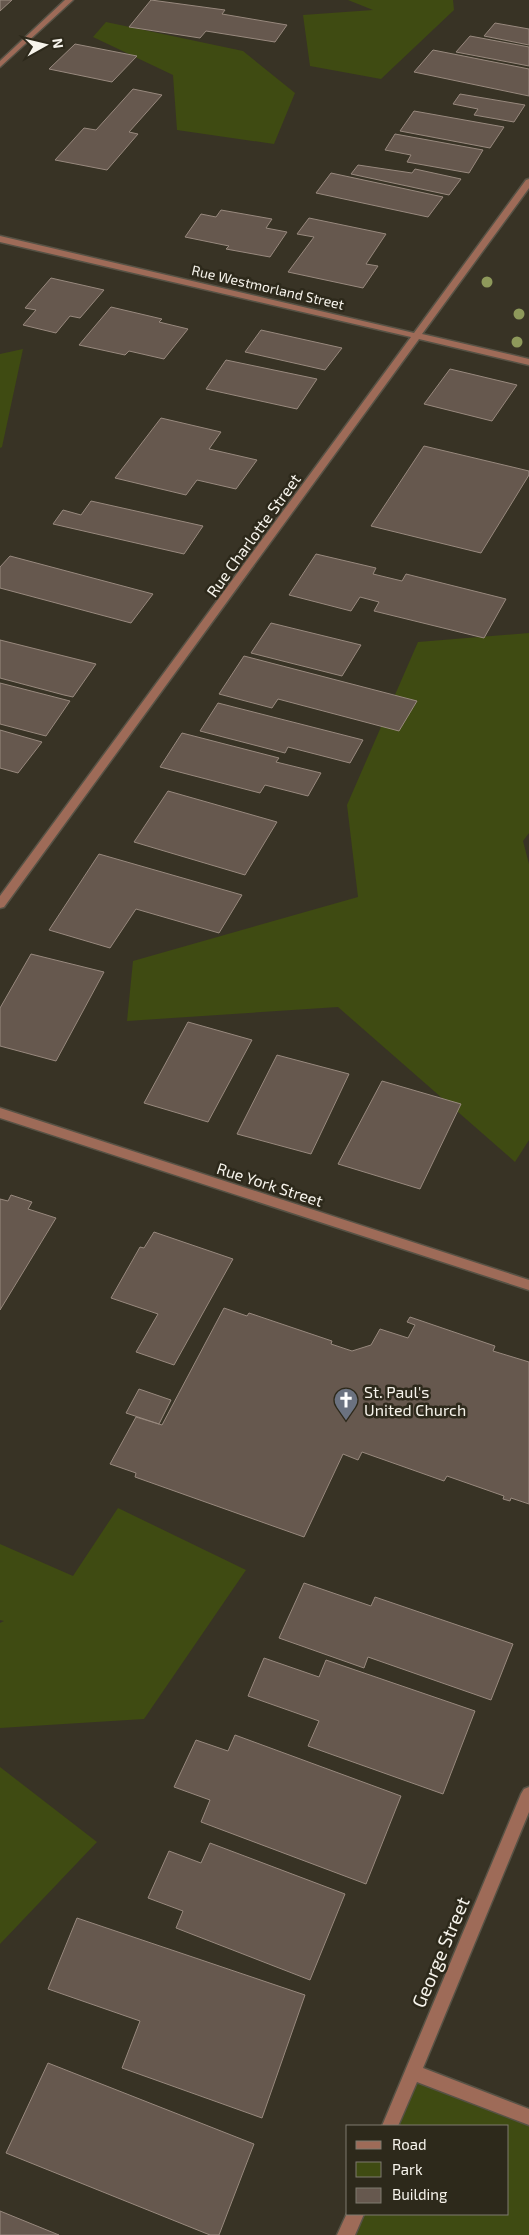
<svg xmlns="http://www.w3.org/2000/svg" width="529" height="2235" font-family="'Exo 2',sans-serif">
	<rect width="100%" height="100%" fill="#383325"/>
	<!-- green -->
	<path fill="#3f4b12" d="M348,0H453L454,10L381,79L310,66L303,15L373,10Z
		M106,22L243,51L295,93L274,144L177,130L173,75L93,37Z
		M23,349L2,447L0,448V354Z
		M529,633V833L523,841L529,864V1140L515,1162L338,1007L127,1021L133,961L358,897L347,805L418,642Z
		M118,1508L246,1570L144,1719L0,1728V1623L4,1621L0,1620V1544L73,1576Z
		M0,1767L97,1842L0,1944Z
		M412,2072L529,2117V2235H346L355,2214H508V2126H390Z"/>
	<!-- building -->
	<path fill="#66584e" stroke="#98897e" d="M0,0H12L0,11Z
		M151,0L225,10L222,14L287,25L275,42L206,31L200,38L129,27Z
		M495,23L529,29V45L484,36Z
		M470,36L529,47V66L456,52Z
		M75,44L137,56L112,82L49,69Z
		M433,50L529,69V96L414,72Z
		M133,89L162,95L129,132L138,134L107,170L55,160L84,128L96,130Z
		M460,94L525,105L514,122L474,115L478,109L453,104Z
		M414,111L504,127L490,148L400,131Z
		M395,134L483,150L469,173L407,162L411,155L385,150Z
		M358,165L412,173L415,169L461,179L449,195L351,174Z
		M331,173L443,197L428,217L316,193Z
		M221,210L272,219L266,228L287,232L270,257L226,249L229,246L185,237L201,214L216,217Z
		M309,218L386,234L366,264L378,266L363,288L288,272L314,237L297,234Z
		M51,278L104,290L80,318L70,316L56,333L23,325L36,310L25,308Z
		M111,307L162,319L159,322L188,329L164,359L129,351L125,355L79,345Z
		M261,330L342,348L325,370L245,352Z
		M226,360L317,379L297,409L206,389Z
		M450,369L517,385L492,421L424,404Z
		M161,418L221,432L209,449L257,460L236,489L197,480L186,495L115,478Z
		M424,446L529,471V475L481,553L371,526Z
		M91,501L203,526L184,554L53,524L63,510L81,515Z
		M316,554L376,568L373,574L402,581L406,574L506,599L484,638L374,611L379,602L360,597L351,611L289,595Z
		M10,556L153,594L131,623L0,588V567Z
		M271,623L361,645L342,676L251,653Z
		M0,640L96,664L73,697L64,695L0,678Z
		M244,656L417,701L399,731L278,699L272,708L219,694Z
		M0,683L70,701L46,736L0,724Z
		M218,703L363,740L350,763L288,747L285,753L200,731Z
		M0,730L42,742L18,773L0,768Z
		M182,733L279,758L276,762L321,773L308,796L265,785L260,793L160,767Z
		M168,791L277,822L245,875L134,842Z
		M99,854L242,895L219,933L136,909L110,948L49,930Z
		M31,954L104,972L56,1061L0,1046V1008Z
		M188,1022L252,1040L208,1122L144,1103Z
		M277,1055L349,1074L311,1154L237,1134Z
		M382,1081L461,1104L420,1189L338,1164Z
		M11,1195L32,1202L28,1209L56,1218L0,1310V1199L8,1201Z
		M154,1232L233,1259L174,1365L136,1352L158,1314L111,1298L140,1247L144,1248Z
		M224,1308L247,1316L249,1313L332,1341L331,1344L352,1351L371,1345L380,1329L408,1338L415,1325L407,1322L410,1317L495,1346L493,1351L529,1362V1504L511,1498L510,1501L503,1499L504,1496L447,1476L444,1481L362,1452L358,1460L343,1454L304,1537L135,1477L136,1473L110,1464L136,1417L162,1425Z
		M139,1389L171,1400L159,1424L126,1413Z
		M304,1583L371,1606L375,1597L513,1644L491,1700L368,1657L364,1668L279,1638Z
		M264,1658L319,1677L326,1660L475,1711L443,1794L308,1746L319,1721L248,1696Z
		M235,1735L401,1796L366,1884L201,1822L210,1800L174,1787L196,1740L228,1751Z
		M210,1843L345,1894L310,1980L176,1928L183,1911L148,1898L169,1851L201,1863Z
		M77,1918L305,1995L262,2118L122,2068L140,2021L48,1989Z
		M48,2063L254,2144L219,2235H210L6,2153Z
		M0,2211L59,2235H0Z"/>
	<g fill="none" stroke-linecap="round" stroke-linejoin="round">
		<defs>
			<path id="minor" d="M65,0H73L0,67V61Z
				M529,179V188L422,334L529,359V365L419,339L4,907L0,908V896L411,337L0,242V236L414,333L526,180Z
				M0,1108L529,1280V1290L0,1118Z
				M529,1787V1812L423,2068L529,2109V2125L417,2082L398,2126H382L521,1794L524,1789Z
				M348,2211V2214H364L355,2235H337Z"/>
		</defs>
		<!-- minor casing -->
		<use href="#minor" stroke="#575245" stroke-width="3"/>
		<!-- minor -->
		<use href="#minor" fill="#9e6b58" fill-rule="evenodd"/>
	</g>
	<!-- trees -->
	<g fill="#8e995b">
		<circle cx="487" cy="282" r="5.5"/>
		<circle cx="519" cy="314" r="5.5"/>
		<circle cx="517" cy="342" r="5.5"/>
	</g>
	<!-- icons -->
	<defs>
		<symbol id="church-pin" viewBox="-11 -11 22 30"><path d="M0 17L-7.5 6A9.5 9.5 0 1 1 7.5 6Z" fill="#6b7280" stroke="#2d291b"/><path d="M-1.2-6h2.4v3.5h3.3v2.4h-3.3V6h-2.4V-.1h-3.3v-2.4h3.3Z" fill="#fff"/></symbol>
	</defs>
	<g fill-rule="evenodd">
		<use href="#church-pin" x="332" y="1386" width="28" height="38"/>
	</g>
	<g text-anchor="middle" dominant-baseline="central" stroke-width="5" stroke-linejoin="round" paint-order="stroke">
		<!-- far-street labels -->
		<g font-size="14" fill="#f7f4ec" stroke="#2d291b">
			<text transform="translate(268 287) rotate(13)">Rue Westmorland Street</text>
		</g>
		<!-- street labels -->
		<g font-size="16" fill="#f7f4ec" stroke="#2d291b">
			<text transform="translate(253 535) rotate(-54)">Rue Charlotte Street</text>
			<text transform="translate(270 1184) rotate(18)">Rue York Street</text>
		</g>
		<!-- poi labels -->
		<g font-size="16" fill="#f7f4ec" stroke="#2d291b" text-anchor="start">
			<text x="364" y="1391">St. Paul's<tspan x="364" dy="18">United Church</tspan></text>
		</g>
		<!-- near-street labels -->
		<g font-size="19" fill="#f7f4ec" stroke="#2d291b">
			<text transform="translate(440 1952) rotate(-67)">George Street</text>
		</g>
	</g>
	<!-- legend -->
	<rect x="346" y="2125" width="162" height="90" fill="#2d291b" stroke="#7e7a6f"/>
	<rect x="356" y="2141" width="25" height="8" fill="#9e6b58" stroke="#7e7a6f"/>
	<text x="392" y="2150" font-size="15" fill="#f7f4ec">Road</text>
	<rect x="356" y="2162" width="25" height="15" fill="#3f4b12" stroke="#7e7a6f"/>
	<text x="392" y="2175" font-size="15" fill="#f7f4ec">Park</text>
	<rect x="356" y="2188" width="25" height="15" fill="#66584e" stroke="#7e7a6f"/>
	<text x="392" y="2200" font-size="15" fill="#f7f4ec">Building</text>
	<!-- north arrow -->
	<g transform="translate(45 45) rotate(82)" stroke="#2d291b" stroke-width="4" paint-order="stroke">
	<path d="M0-4L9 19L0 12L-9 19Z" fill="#f7f4ec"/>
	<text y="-8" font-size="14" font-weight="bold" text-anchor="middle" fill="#f7f4ec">N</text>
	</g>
</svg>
